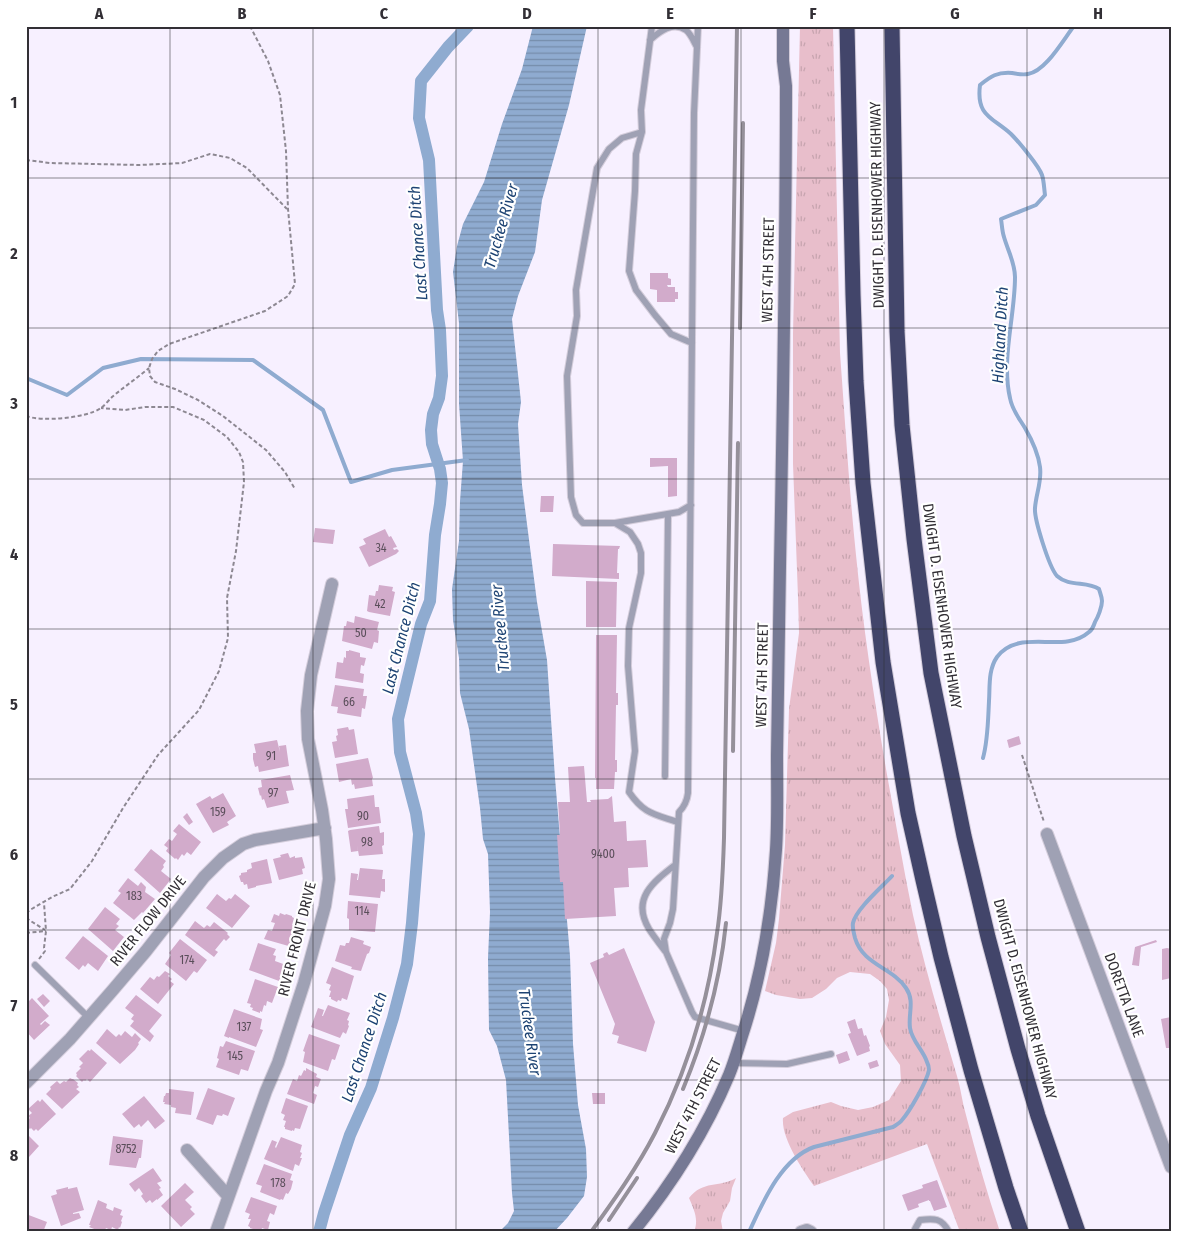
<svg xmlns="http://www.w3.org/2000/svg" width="1197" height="1258" font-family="'Fira Sans Condensed',sans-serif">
	<defs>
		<pattern id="grass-tufts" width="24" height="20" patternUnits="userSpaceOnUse" patternTransform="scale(1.25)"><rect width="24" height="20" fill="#e8becb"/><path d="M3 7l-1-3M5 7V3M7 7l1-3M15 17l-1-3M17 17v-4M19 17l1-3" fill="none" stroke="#c7a4af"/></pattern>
		<pattern id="water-rules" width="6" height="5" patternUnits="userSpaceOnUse" patternTransform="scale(1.25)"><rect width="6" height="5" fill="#8fabd0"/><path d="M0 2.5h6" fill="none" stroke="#758caa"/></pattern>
	</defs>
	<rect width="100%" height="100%" fill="#f7f0ff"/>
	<!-- grass -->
	<path fill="url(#grass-tufts)" d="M800,26H833L840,353C845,420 849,488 856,555C863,626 874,698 886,769C895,818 903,867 913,915C925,969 941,1022 957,1076C961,1089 962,1102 966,1115C976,1154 987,1193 1000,1232H960L927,1144L814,1186C803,1170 781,1138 783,1118L793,1112L831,1102L841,1106L858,1110L873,1107L889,1100L901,1081L900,1065L885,1044L880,1031L886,1017L889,1000L887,989L880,981L870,974L850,972L837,978L826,989L812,998L800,999L776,995L765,991L776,943L779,919L785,845L789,709L799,633L798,597L793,464V334Z
		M736,1178L732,1188L730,1201L723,1213L721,1221L723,1232H694C699,1219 694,1210 689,1198C703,1180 719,1188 736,1178Z"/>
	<!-- water -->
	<path fill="url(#water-rules)" d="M533,26H587L569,105L542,200L535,252L518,296L512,319L521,402L518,424L522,485L537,602L547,660L555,778L570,956L573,1044L578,1105L586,1149L587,1177L584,1196L567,1218L554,1232H499L508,1223L514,1211L512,1193L506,1080L497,1046L489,1030L488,958L490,912L488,854L483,839L480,808L469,729L460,693L459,658L453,620L452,589L459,541L460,501L463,461L459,404V323L453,272L457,246L463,224L484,182L502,124L522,69Z"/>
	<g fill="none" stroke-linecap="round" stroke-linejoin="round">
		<!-- stream -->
		<path stroke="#8fabd0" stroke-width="4" d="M26,378L67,395L103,368L141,359L253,360L323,410L351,482L392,470L467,460
			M983,758C988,740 988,720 989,701C990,687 988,670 997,657C1020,627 1063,655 1089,632C1092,630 1094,625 1095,622C1098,617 1102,607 1102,601C1102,597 1100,593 1099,589C1087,581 1069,587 1057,576C1049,567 1034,519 1035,508C1036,494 1042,481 1040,467C1038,452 1032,440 1025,428C1019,418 1012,410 1010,398C1001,358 1015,317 1015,277C1015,263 1008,251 1004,237C1002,231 1002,225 1001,219L1036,205L1045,195C1044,188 1044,181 1042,175C1039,166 1018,141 1011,134C992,117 976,116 980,85C991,76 997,72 1012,73C1017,74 1023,75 1028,74C1046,71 1063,40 1074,26
			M749,1232C763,1202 781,1159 814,1147L893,1127C896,1125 900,1123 902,1120C910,1111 927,1081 929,1070C929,1067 928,1064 927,1062C923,1050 912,1041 910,1028C908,1014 915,1001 906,988C892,967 863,965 855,938C854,933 852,928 853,923C856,909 882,887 892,876"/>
		<!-- canal -->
		<path stroke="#8fabd0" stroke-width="12" d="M319,1232L324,1213L350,1135L371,1088L393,1018L407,964L412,923L419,834L416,813L400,752L398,719L421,624L430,601L435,535L440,504L442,483L440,469L432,444L431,430L433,414L439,398L442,376L440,330L437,310L429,160L419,118L421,81L448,47L468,26"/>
	</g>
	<!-- building -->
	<path fill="#d2abcb" d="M650,273H668V278L671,279V285H667L668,287H675V292H678V299H675V302H657V290L650,289Z
		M650,458H677V496L668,497V466L650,467Z
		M541,496H554L553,512H540Z
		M315,528L335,530L333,544L313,542Z
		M385,529L389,537L391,536L397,547L393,548L394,550L397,549L399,551L396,554L369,567L359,547L366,544L363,539Z
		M553,544L620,546L619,549H618L617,573H619V579L552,576Z
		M586,581L617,582L616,627H586Z
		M379,585L393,587L392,591L395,592L390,616L369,612L367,611L369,595L375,596L376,591H378Z
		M355,616L379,622L377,630L379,631L378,643L374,642L372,649L342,641L344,626H346L347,621L354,623Z
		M596,635H617L616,693H618V705H616L615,760H617V772H615L614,789H596V778H595Z
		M349,650L360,653V657L366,658L364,666L361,665L360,673L364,674L363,683L335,678L337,662L343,663L344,657L346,658V651H349Z
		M335,685L364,689L363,696H367L365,709L362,708L361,717L337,713L338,707L331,706Z
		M348,727L349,730L354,729L358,754L335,758L332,742L337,741L336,736L338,735L337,729Z
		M1019,736L1021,744L1009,748L1007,740Z
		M277,740L280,752L279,746L286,745L289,766L259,772L258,766L255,767L253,759V753H256L254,744Z
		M368,758L373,778L372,779L373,786L355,789L354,784L352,785L351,779L339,782L336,764Z
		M584,766L587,802H591L590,800L608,799L612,796L614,822L626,821L627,841L646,840L648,867L628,868L629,887L614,888L616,916L565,919L563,882H560L557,835H560L558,802H570L568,767Z
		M290,775L294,790L286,791L289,803L267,808L264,799L262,800L261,795L260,796L258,788L262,787L261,780Z
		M223,793L236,816L227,822L229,825L213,833L196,804L210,796L212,799Z
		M374,795L375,807H379L381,823L348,828L345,809H348L347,799Z
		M187,813L193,822L189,825L183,817Z
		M179,824L201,842L191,855L187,852L184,856L182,854L178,860L176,858L175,859L166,851L168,848L164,845L169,839L172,841L177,834L173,831Z
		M379,826L380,833L384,832V845L382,846L383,854L359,856L357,845L358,851L351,852L348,831L350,830Z
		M151,849L166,861L163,865L164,867L161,871L171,879L160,893L134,870Z
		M288,853L290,858L295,856V858L302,857L305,868L302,869L303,874L279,880L273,859L281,857L280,855Z
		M267,859L272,883L256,886V887L248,889L247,884L244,885L243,882H241L239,876L241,875V873L247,872V870L252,868L251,863Z
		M360,868L383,870L382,879H385V892L381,891L380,898L349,895L351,873L358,874L357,880H358Z
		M128,878L138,886L141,882L146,887L145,892L155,899L143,913L142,912L134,920L113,903L121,893L118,891Z
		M217,894L226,901L229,898L231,899L235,894L250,906L232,928L206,908Z
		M348,901L378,904L375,932L349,930V919L347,918Z
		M105,907L120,919L116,924L119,926L115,930L124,937L113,951L88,929Z
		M280,913L285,915L286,914L292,916V917L294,918L292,925L294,926L292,931L297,932L292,947L264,939L268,930L272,931L275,923L271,922L274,914L279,916Z
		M195,921L204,928L207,925L210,927L214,922L228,933L227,934L230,937L226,941L224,939L215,950L218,952L214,957L185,935Z
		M83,936L108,956L98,971L88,963L85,967L83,965L79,970L65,958Z
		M351,937L364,941L363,944L371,947L369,953L367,954L361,971L351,969L352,967L335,961L340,945L345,946L346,943H349Z
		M180,939L207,960L197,973L194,971L186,981L165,964L171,955L169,953Z
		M1156,940L1157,942L1141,947L1139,966L1132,965L1135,947Z
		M258,943L276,949L273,955L276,956L275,961L286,965L279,981L249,970Z
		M624,948L655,1022L646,1052L617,1043L619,1036L612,1034L615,1024L590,963L604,957L603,954L607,952L609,955Z
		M1167,948L1171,949V978L1162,980V949Z
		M332,967L354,976L347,1000L342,998L341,1001L338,1000L337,1002L331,999V997H329L331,991L329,990L331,985L326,983Z
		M165,971L170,974L168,976L172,979L170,981L174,984L158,1004L140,989L150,977L154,980L157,976L159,977Z
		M255,979L278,987L272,1003L267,1001L266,1006L264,1005L262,1012L260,1011V1013L252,1010L253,1008L250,1007L251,1004L247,1003Z
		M43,994L50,1001L44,1007L37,999Z
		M136,995L162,1015L149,1031L154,1036L150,1042L130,1026L134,1021L131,1019L134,1015L125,1008Z
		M32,998L49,1016L40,1024L41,1025L45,1021L50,1025L34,1040L26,1031V1004Z
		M328,1005L350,1013L347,1020L349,1021L348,1025L349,1026L346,1034L343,1032L340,1038L311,1027L318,1008L324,1010L322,1016H323Z
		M234,1009L262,1019L260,1029L263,1030L256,1047L229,1037V1038L224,1036Z
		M1171,1017V1048H1166L1161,1019Z
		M855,1019L858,1029L862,1028L864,1036L866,1035L870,1046L869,1047L870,1051L857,1056L848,1034L851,1033L847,1022Z
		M107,1029L116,1037L119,1034L121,1036L125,1031L132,1037L135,1033L141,1039L138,1043L139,1044L135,1050L120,1064L96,1043Z
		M309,1034L340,1045L335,1060L332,1059L328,1071L303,1062L305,1052L303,1051Z
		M226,1041L255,1051L248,1071L241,1069L239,1075L216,1067L219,1059L217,1058L220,1046L223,1047Z
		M91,1049L107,1063L90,1082L87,1079L85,1081L84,1080L82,1082L76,1076L77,1075L76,1073L81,1068L79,1067L83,1063L79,1059L88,1050L90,1051Z
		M847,1051L850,1060L839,1064L836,1055Z
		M877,1060L879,1066L870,1069L868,1063Z
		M306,1068L317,1074L316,1077L321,1079L318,1087L315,1086L313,1093L317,1095L314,1104L287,1094L293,1079L297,1081L299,1075L301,1076L304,1070L306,1071Z
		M70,1078L72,1079H73L78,1083L77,1085L79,1087L76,1089L80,1092L62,1109L46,1094L51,1089L50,1087L57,1081L60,1084L64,1081L66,1082Z
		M208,1088L235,1098L228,1116L223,1114L222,1116L217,1115L213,1125L196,1119Z
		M169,1089L194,1092L191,1115L175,1113L176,1108L171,1107V1105L164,1104L165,1102H163L164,1096H165L166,1093H169Z
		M592,1093H605V1104H593Z
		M144,1096L165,1121L155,1129L148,1120L141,1127L139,1124L134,1128L122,1114Z
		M286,1098L308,1106L300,1129L295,1128L294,1131L292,1130V1131L285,1129V1127H284L286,1121L283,1120L285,1115L281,1113Z
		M42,1099L56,1114L38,1131L36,1129L34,1131L31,1128L30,1129L26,1126V1121L30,1118L28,1116L32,1113L28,1109L38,1100L40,1102Z
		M26,1133L39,1146L29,1157L28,1156L26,1157Z
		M113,1136L143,1140L141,1158H139L136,1168L109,1165Z
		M281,1137L302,1145L300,1152L302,1153L300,1158H302L299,1166L295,1164L293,1171L264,1159L272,1140L277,1142L275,1147L276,1148Z
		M264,1164L292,1174L290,1180L293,1181L291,1189L288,1194L286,1193L283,1200L281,1199L280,1200L260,1192L262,1186L256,1184Z
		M153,1168L162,1181L157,1183L161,1188L159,1189L163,1195L157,1200V1199L152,1203L150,1200L146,1203L141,1196L143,1194L139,1188L135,1192L129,1184Z
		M937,1180L947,1207L934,1211L930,1201H929V1200L918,1204L919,1207L908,1211L902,1195L923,1188L922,1185Z
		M185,1183L194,1192L185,1200L192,1207L190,1209L195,1214L181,1227L161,1206Z
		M68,1187V1189L77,1187L84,1210L73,1213V1214L79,1213L81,1218L61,1226L51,1196L57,1194L56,1190Z
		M251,1197L277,1206L274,1215L270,1213L267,1221L270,1222L268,1230L262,1228L261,1231L256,1229V1230L250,1228V1227L248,1226L251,1219H248L250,1214L245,1212Z
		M98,1200L107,1204L106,1208L113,1211L114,1207L122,1210L120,1215L123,1216L121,1221L122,1222L120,1228L119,1227L118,1230L112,1227L111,1230L106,1228L104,1232H102L89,1227L91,1225H89Z
		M26,1214L47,1222L43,1232H26Z"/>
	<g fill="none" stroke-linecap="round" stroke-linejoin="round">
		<defs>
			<path id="lane" d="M698,26L694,113L688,793C687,801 685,806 679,812L673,909L670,923L664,939L666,952L692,1012L695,1017L744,1031
				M650,40C660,31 673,21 686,30C691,34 694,42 697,47
				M642,132L641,110L652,26
				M615,523L679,512L691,505
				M665,776L668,515
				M677,822C654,814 644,814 629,792L635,751L628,666L629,628L641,573V553L638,544L630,532L615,523H583L576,515L571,497L567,376L577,316L576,290L597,168L609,149L622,138L642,132L636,154L635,191L629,271L636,290L655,315L671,334L692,343
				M665,951C660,944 654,937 649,929C631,899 653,882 675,865
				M35,965L89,1018
				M733,1063L787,1064L831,1054
				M916,1232L915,1229L920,1220C934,1218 942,1218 949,1232"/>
			<path id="street" d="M1047,834L1171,1167
				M26,1083L70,1039L112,991L146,951L204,877L223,858L243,844L255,840L325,828
				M187,1150L228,1196
				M216,1232L266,1091L278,1063L304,983L325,906L329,879L326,839L322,810L308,739L307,711L311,675L332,584
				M801,1232L807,1230L811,1232"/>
			<path id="secondary" d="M633,1232C672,1184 705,1132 729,1075C734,1063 738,1049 742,1036C762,975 772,914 776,850C778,819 777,787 777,755C778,692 779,629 780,566C783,406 786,246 786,86L783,61V26"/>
			<path id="highway" d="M847,26L853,295L856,381L863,483L883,662L908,813L923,880L941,957L971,1070L1006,1188L1021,1232
				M892,26L897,331L902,425L914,539L931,673L964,836L988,937L1018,1049L1038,1116L1078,1232"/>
		</defs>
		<!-- lane casing -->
		<use href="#lane" stroke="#d4cddb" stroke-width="8"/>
		<!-- street casing -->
		<use href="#street" stroke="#d4cddb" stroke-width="14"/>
		<!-- secondary casing -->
		<use href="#secondary" stroke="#d4cddb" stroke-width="14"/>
		<!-- highway casing -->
		<use href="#highway" stroke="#d4cddb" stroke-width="17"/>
		<!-- path -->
		<path stroke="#8d8892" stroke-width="2" stroke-dasharray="4 2.5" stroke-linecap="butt" d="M250,26L268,61L280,95L286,151L288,209L295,284L288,296L265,311L169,344L158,351L152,359L149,368L150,376L155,382L175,389L198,400L223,416L266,450L285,472L295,489
			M26,160L50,163L140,165L182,163L210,154L230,158L247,168L287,209
			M26,416C42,422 87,418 101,408C105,405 109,400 112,397C124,387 137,378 149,368
			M1022,755L1044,822
			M26,913L30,910L52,897L70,889L92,861L123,808L158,755L199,710L219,671L228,638L227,598L236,551L244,482L243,462L239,452L227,437L204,420L173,407H145L125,410L101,408
			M26,918L45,930
			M26,933L46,931
			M39,959L45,951L44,948L46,931L44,903"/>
		<!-- lane -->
		<use href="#lane" stroke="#9fa1b4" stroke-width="6"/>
		<!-- street -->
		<use href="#street" stroke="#9fa1b4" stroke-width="12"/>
		<!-- secondary -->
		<use href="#secondary" stroke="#767994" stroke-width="12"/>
		<!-- highway -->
		<use href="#highway" stroke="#42456a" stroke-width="15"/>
		<!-- rail -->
		<path stroke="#95909a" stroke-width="4" d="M740,328L743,123
			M733,751L738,443
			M683,1089C705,1036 720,981 726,923
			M609,1220L637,1178
			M591,1232C614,1200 637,1168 655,1133C687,1071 708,1002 717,933C722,902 723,870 724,838L737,26"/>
	</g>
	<!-- grid -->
	<path fill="none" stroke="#322f35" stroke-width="1" stroke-opacity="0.55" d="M170,26V1232M313,26V1232M456,26V1232M598,26V1232M741,26V1232M884,26V1232M1027,26V1232M26,178H1171M26,328H1171M26,479H1171M26,629H1171M26,779H1171M26,930H1171M26,1080H1171"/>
	<g text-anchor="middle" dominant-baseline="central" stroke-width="4.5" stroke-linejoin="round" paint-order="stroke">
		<!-- number labels -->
		<g font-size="12" fill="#5a4e5a">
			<text x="381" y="548">34</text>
			<text x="380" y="604">42</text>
			<text x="361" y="633">50</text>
			<text x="349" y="702">66</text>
			<text x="271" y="756">91</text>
			<text x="273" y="793">97</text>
			<text x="218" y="812">159</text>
			<text x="363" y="816">90</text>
			<text x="367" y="842">98</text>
			<text x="603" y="854">9400</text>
			<text x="134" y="896">183</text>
			<text x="362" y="911">114</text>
			<text x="187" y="960">174</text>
			<text x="244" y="1027">137</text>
			<text x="235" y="1056">145</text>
			<text x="126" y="1149">8752</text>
			<text x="278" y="1183">178</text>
		</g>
		<!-- street labels -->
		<g font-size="15" fill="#322f35" stroke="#fff">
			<text transform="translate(877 205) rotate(-91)">DWIGHT D. EISENHOWER HIGHWAY</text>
			<text transform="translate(768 270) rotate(-89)">WEST 4TH STREET</text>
			<text transform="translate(942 606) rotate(82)">DWIGHT D. EISENHOWER HIGHWAY</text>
			<text transform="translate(762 675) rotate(-89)">WEST 4TH STREET</text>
			<text transform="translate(148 921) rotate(-51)">RIVER FLOW DRIVE</text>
			<text transform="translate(297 939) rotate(-76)">RIVER FRONT DRIVE</text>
			<text transform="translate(1124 995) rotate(70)">DORETTA LANE</text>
			<text transform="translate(1025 999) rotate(75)">DWIGHT D. EISENHOWER HIGHWAY</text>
			<text transform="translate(693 1106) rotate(-63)">WEST 4TH STREET</text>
		</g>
		<!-- water labels -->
		<g font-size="16" font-style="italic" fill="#1d4373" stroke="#fff">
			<text transform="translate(501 226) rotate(-74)">Truckee River</text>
			<text transform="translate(418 243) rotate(-94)">Last Chance Ditch</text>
			<text transform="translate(1000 335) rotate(-87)">Highland Ditch</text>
			<text transform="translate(500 628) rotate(-95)">Truckee River</text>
			<text transform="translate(401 638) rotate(-76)">Last Chance Ditch</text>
			<text transform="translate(530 1032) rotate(82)">Truckee River</text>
			<text transform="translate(364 1047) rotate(-72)">Last Chance Ditch</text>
		</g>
	</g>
	<!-- border -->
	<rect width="1197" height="1258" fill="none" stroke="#ffffff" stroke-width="55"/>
	<rect x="28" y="28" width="1142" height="1202" fill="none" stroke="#322f35" stroke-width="2"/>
	<g font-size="16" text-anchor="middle" font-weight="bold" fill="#322f35">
		<text x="99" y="19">A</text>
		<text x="242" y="19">B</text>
		<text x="384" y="19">C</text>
		<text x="527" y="19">D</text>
		<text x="670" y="19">E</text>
		<text x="813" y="19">F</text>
		<text x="955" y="19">G</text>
		<text x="1098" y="19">H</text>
		<text x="14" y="108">1</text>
		<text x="14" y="259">2</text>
		<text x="14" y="409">3</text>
		<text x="14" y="560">4</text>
		<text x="14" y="710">5</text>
		<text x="14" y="860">6</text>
		<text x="14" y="1011">7</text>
		<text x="14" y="1161">8</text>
	</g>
</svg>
